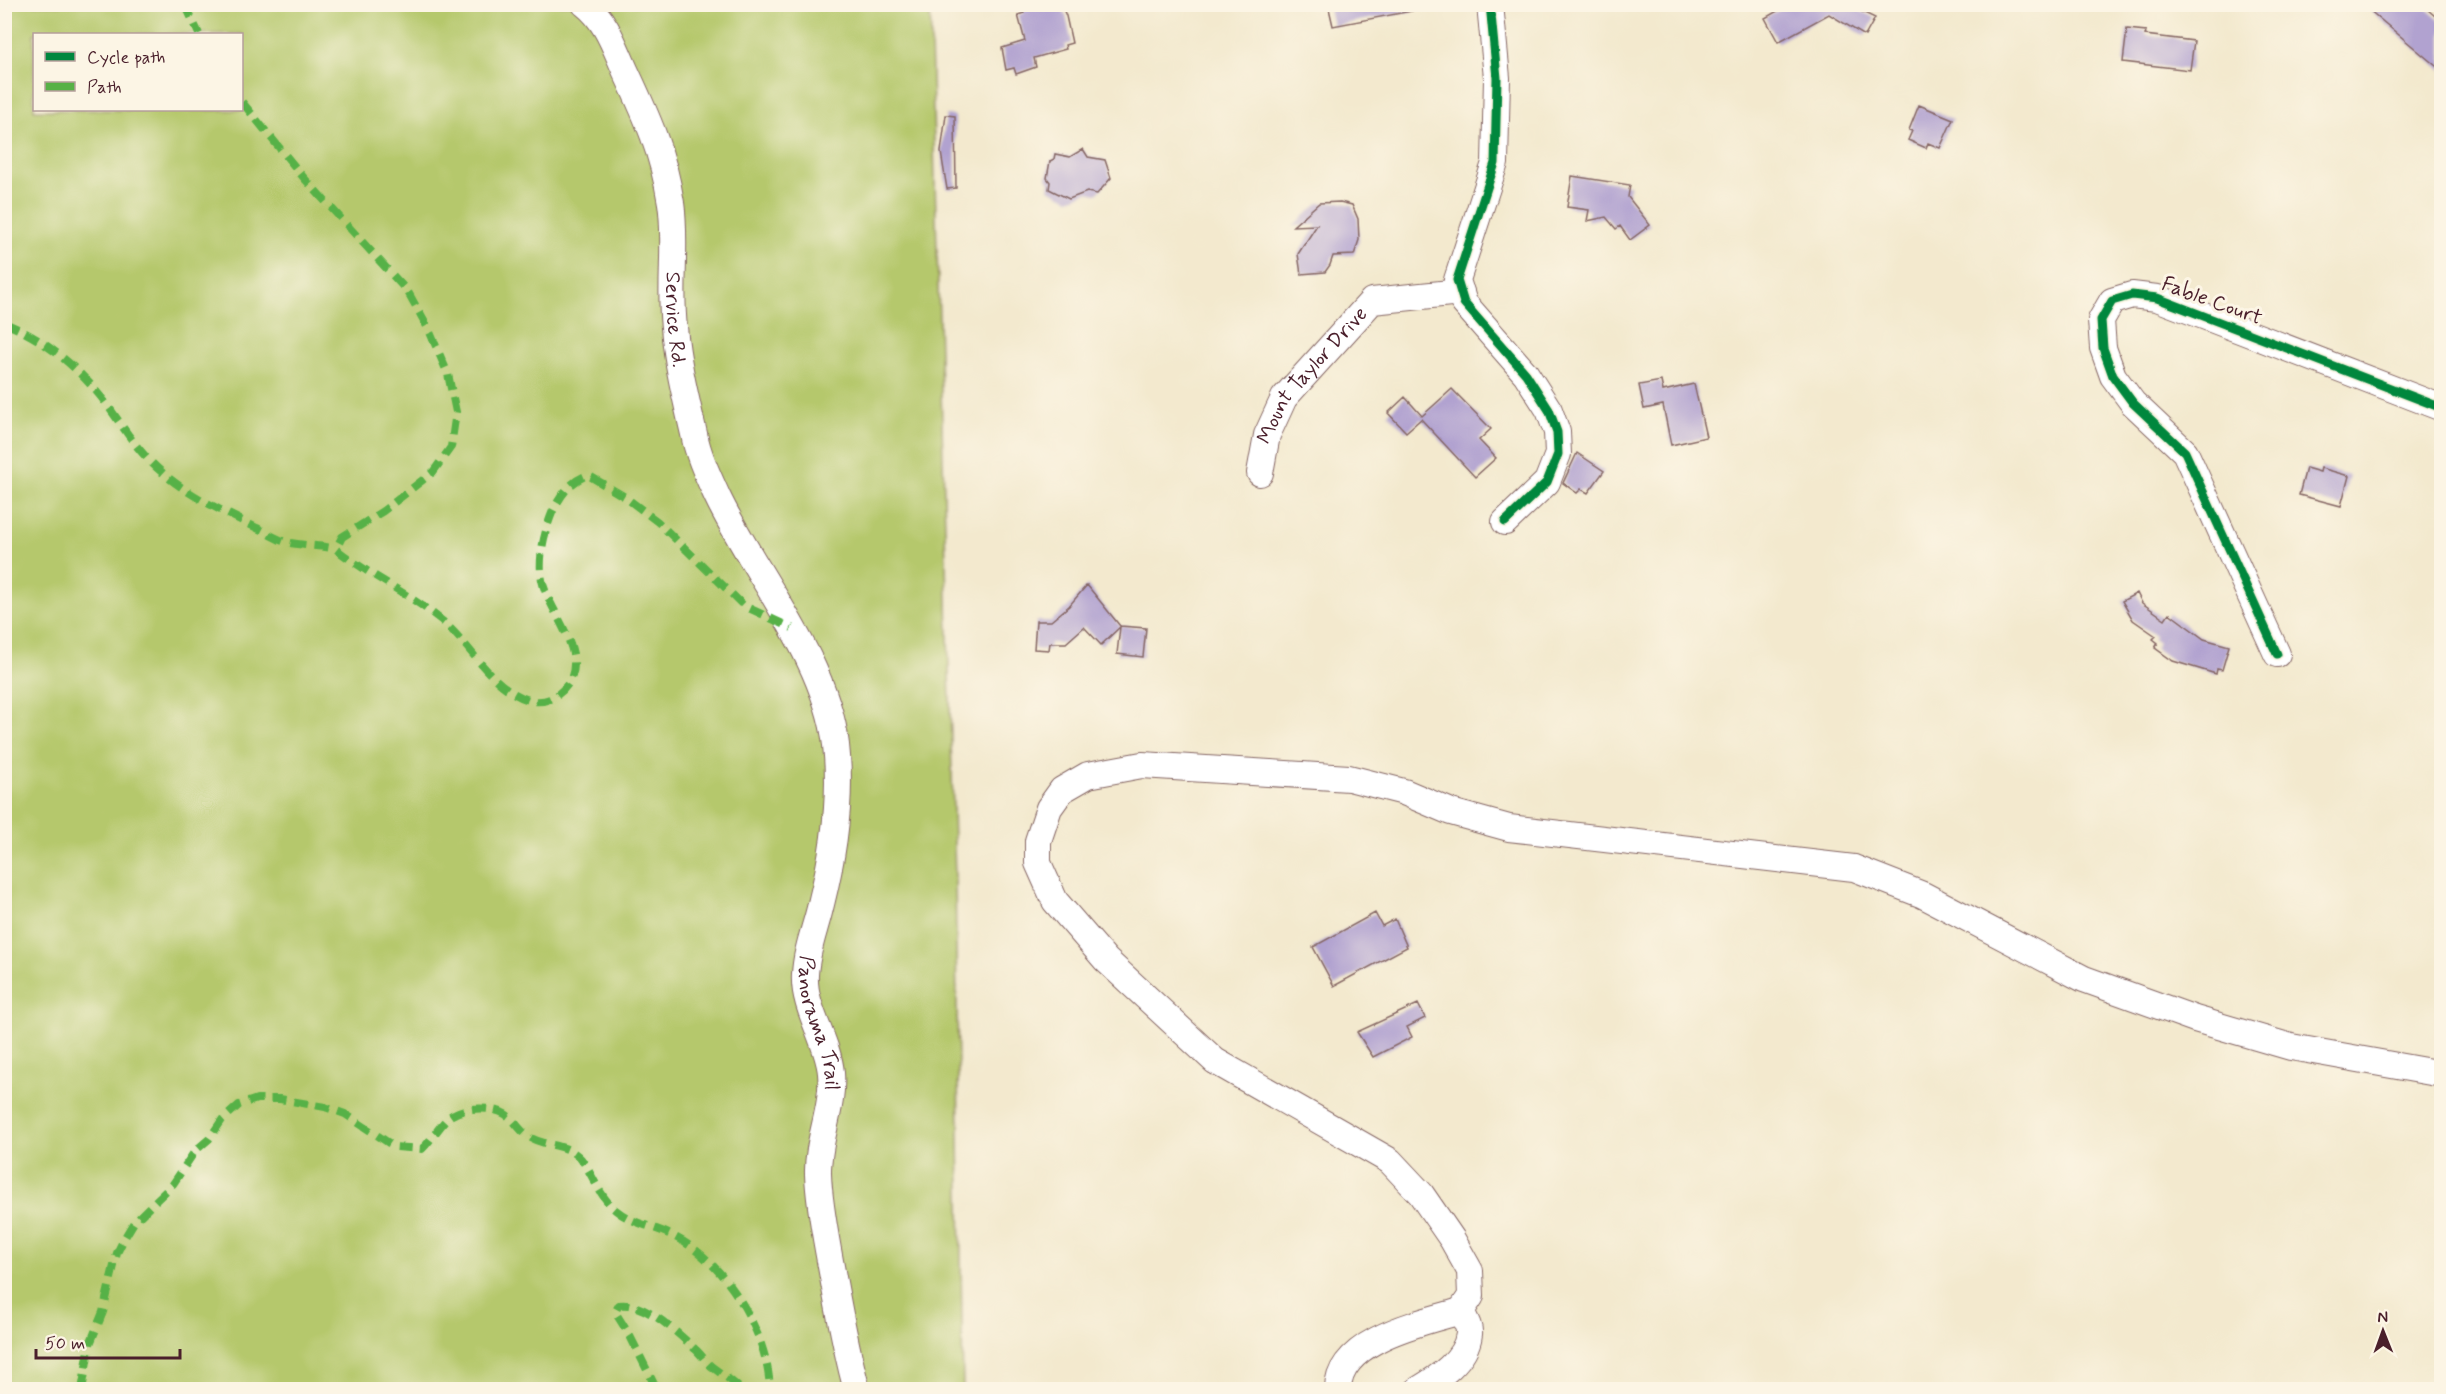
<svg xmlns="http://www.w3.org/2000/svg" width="2446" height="1394" font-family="Mynerve,sans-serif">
	<rect width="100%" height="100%" fill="#fcf5e5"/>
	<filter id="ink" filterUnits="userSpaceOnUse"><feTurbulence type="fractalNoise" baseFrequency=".0167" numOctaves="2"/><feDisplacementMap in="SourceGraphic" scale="12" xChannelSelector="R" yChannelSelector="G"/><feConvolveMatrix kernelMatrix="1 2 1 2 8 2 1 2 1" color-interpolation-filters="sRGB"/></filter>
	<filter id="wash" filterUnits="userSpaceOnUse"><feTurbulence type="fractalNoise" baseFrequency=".008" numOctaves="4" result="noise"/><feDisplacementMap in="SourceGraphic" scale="24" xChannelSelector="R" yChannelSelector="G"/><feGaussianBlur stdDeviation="1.35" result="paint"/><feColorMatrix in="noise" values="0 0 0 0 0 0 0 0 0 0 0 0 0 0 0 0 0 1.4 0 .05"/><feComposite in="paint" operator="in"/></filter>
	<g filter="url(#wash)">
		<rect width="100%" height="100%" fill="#f3e9ce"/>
		<!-- green -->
		<path fill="#b5c86c" stroke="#80744c" stroke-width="1.5" fill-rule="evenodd" d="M5,5H930L955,878L963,1389L5,1390ZM34,34H242V110H34Z"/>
		<g id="blocks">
			<!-- building -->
			<path fill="#b1a2d0" d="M1021,4H1061L1066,16L1072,43L1065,45L1066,49L1034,58L1036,67L1016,74L1014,68L1006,70L1002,48L1025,41L1018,15L1024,13Z
				M1328,4H1411L1412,11L1333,26Z
				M1790,4H1846L1875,18L1865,36L1829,14L1778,42L1765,18Z
				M2362,4H2421L2442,22V71Z
				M2127,29L2146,31L2145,35L2194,41L2190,70L2123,62Z
				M1919,105L1953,119L1940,148L1928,143L1926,148L1908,140L1912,131L1909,130Z
				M946,115L955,116L956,188L947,189L941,152Z
				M1083,149L1088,157L1105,160L1111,178L1097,194L1087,192L1069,199L1049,189L1050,182L1047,178L1050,161L1054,159L1055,154L1070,157Z
				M1572,176L1630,185L1628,197L1650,225L1630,240L1620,226L1616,229L1606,217L1587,221L1589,210L1567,207Z
				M1340,202L1352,205L1358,219L1359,240L1354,255L1333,256L1330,265L1325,272L1301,274L1298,254L1317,225L1293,226L1319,203Z
				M1661,381L1663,391L1694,384L1706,437L1671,445L1663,405L1644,409L1639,385Z
				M1452,389L1491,429L1479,440L1496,458L1475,477L1421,419L1406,432L1388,413L1405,397L1422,416Z
				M1577,453L1604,471L1588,493L1581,489L1577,493L1563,483Z
				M2306,468L2320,472L2321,468L2349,476L2341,506L2299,495Z
				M1087,585L1120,626L1146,628L1143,657L1117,654L1120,627L1101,645L1084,627L1066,643H1050L1049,650L1034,649L1036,621H1051L1069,606Z
				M2137,593L2142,603L2165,619L2169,613L2204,639L2229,646L2222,670L2217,669L2216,674L2173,661L2155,648L2158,643L2153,639L2156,636L2133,620L2122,601Z
				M1375,913L1382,926L1395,919L1407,947L1334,986L1313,947Z
				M1418,1004L1425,1018L1407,1027L1412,1037L1373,1057L1357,1032Z"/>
		</g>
	</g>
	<g filter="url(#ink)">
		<use href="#blocks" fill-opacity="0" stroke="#856664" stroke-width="1.5"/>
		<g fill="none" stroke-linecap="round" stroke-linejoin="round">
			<defs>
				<g id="minor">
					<path id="s1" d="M585,4C607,21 615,48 626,72C647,117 663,152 671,203C677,243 669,286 674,327C677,363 686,399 694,434C698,455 708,476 717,496C754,574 826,658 836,745C842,798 834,852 821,904C816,927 806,950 805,975C803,1008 828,1040 831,1073C834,1108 817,1140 818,1174C819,1203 825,1233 830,1261C838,1304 845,1347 857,1390"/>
					<path d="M1490,4L1497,78L1495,163L1457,280L1464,303L1526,374L1549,410L1557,432L1558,454L1547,482L1505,522"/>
					<path id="s2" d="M1260,473L1267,435L1284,398L1372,301L1461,292"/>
					<path d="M2277,654L2185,452L2133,403L2113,376L2103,348L2101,320L2112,301L2132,295L2157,298L2442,408"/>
					<path d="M1338,1390C1338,1339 1424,1322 1461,1311"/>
					<path d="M1418,1390C1438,1378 1466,1360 1469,1334C1470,1327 1464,1318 1461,1311L1471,1296L1470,1271L1452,1239L1421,1194L1390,1161L1215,1061L1106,960L1055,901L1038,863V841L1049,808L1062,790L1088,775L1142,765L1349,778L1404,792L1451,812L1509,828L1854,868L1923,895L2084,979L2195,1019L2291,1047L2442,1074"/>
				</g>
			</defs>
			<!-- minor casing -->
			<use href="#minor" stroke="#856664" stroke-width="28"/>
			<!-- minor -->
			<use href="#minor" stroke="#fff" stroke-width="26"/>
			<!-- quiet -->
			<path stroke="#57b146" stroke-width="8" stroke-dasharray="15 8" stroke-linecap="butt" d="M185,4L199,34
				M242,102L304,178L408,292L429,330L448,374L456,412L451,447L433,472L383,511L342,537L336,549C369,575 408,593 441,620C468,642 484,676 515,694C529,702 543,705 557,695C600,663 549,615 542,580C538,559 544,533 552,513C560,496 570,481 588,475L625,497L658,522L744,606L792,628
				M4,323C39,336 73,363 96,391C116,414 130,442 152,463C182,493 220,510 257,528C266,532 276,539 286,542C301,546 320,545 336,549
				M82,1390L90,1344L103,1312L117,1253L125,1237L134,1222L173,1184L195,1151L209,1139L222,1120L239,1105L257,1099H280L325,1107L345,1114L395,1147L422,1149C431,1141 443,1120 452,1115C465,1107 491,1106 505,1114C515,1120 521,1133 531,1138C548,1147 567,1143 581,1159C594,1176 599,1197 617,1211C633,1224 657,1227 675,1237C726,1263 768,1332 770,1390
				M657,1390L630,1336L615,1312L619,1305C644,1301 678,1333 695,1349C701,1354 705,1361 711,1366C721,1374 732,1380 741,1390"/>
			<defs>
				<path id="cycleway" d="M1490,4L1497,78L1495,163L1457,280L1464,303L1526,374L1549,410L1557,432L1558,454L1547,482L1505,522
					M2277,654L2185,452L2133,403L2113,376L2103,348L2101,320L2112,301L2132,295L2157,298L2442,408"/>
			</defs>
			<!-- cycleway casing -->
			<use href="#cycleway" stroke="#fcf5e5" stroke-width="13"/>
			<!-- cycleway -->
			<use href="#cycleway" stroke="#00873e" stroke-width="9"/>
		</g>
	</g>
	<g text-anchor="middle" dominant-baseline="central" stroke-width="6" stroke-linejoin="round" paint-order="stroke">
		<!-- street labels -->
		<g font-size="21" fill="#4a1f2b" stroke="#fcf5e5">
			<text transform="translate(2212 301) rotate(20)">Fable Court</text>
			<text stroke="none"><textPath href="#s1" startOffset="336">Service Rd.</textPath></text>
			<text stroke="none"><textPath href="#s2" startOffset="114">Mount Taylor Drive</textPath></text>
			<text stroke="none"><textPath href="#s1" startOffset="1080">Panorama Trail</textPath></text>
		</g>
	</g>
	<!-- margin -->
	<rect width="2446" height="1394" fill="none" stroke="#fcf5e5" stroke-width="24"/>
	<!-- legend -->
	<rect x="33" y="33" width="210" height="78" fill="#fcf5e5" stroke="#b59f9b" stroke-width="1.5"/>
	<rect x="45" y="52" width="30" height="9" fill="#00873e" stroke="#b59f9b" stroke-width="1.5"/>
	<text x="87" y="63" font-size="18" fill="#4a1f2b">Cycle path</text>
	<rect x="45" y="82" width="30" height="9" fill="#57b146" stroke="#b59f9b" stroke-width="1.5"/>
	<text x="87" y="93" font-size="18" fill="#4a1f2b">Path</text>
	<!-- north arrow -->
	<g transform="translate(2383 1331) rotate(359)" stroke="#fcf5e5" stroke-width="4.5" paint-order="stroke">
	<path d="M0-4.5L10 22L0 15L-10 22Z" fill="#4a1f2b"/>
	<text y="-9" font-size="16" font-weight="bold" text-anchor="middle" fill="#4a1f2b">N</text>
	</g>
	<!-- scale -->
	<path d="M36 1349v9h144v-9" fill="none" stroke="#4a1f2b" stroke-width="3"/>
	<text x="45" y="1349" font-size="18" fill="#4a1f2b" stroke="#fcf5e5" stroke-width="4.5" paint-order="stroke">50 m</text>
</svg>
